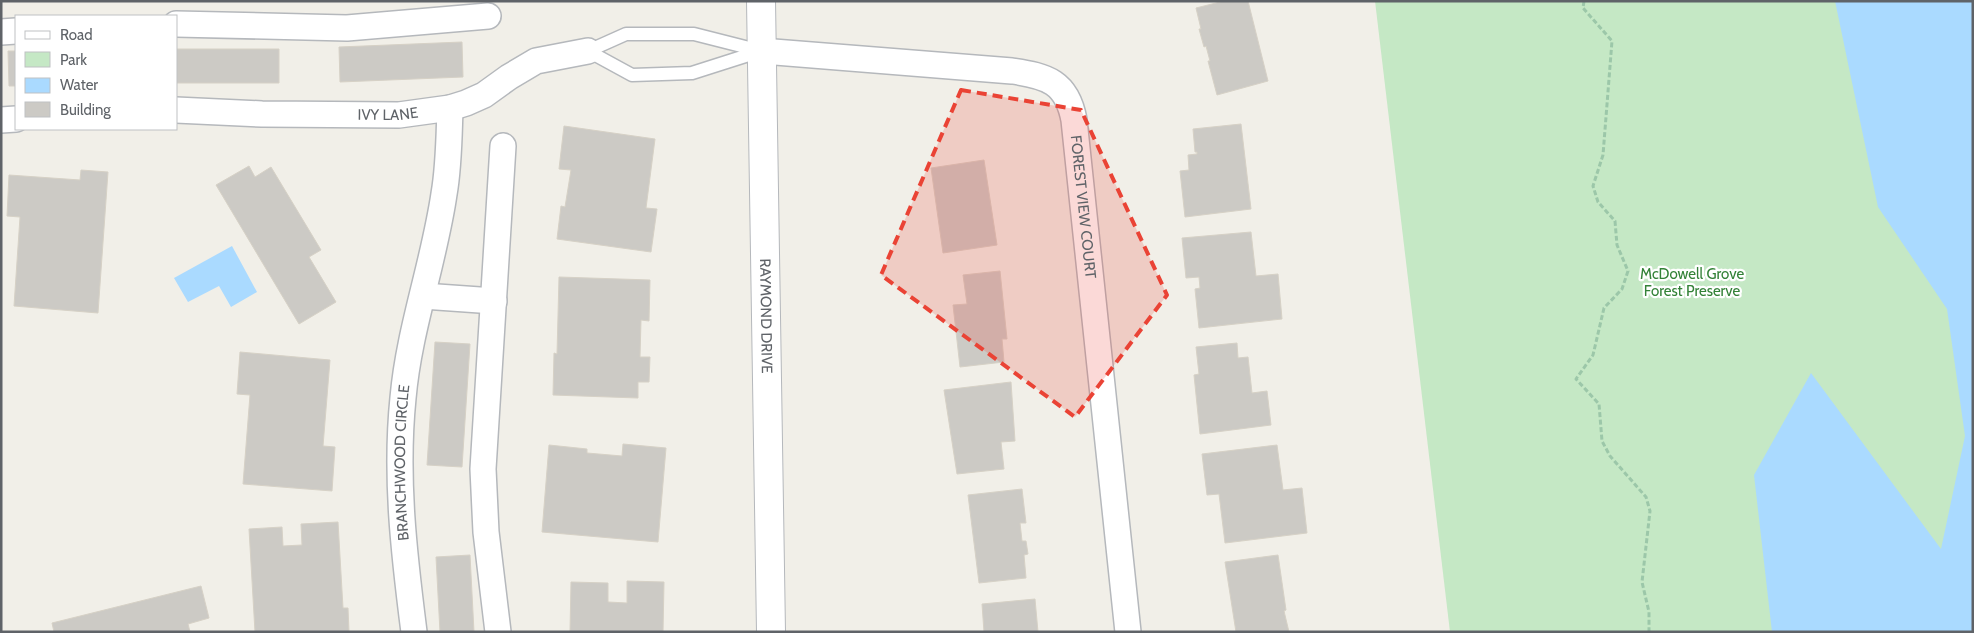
<svg xmlns="http://www.w3.org/2000/svg" width="1974" height="633" font-family="Cabin,sans-serif">
	<rect width="100%" height="100%" fill="#f1efe8"/>
	<!-- green -->
	<path fill="#c5e8c5" d="M1375,1H1973V632H1450Z"/>
	<!-- water -->
	<path fill="#aadaff" d="M1835,1H1973V632H1772L1754,475L1811,373L1941,549L1965,436L1947,309L1878,207Z
		M232,246L257,292L231,307L219,286L188,302L174,278Z"/>
	<!-- building -->
	<path fill="#cccac5" stroke="#d6d1c6" d="M1224,1H1248L1268,81L1217,95L1208,61H1210L1206,46L1204,47L1199,29H1201L1196,8Z
		M462,42L463,77L340,82L339,47Z
		M176,49H279V83H176Z
		M8,51H16V86H9Z
		M1241,124L1251,209L1185,217L1180,171L1189,170L1188,155L1197,154V152H1195L1193,129Z
		M564,126L655,139L646,208L657,209L651,252L557,239L561,206L565,207L571,170L559,169Z
		M984,160L997,245L943,253L931,168Z
		M249,166L255,177L271,167L321,250L309,257L336,302L299,324L216,185Z
		M81,170L108,172L98,313L14,306L20,217L7,216L9,175L80,180Z
		M1251,232L1256,276L1278,274L1282,319L1199,328L1195,289L1200,288L1199,277L1186,278L1182,238Z
		M1000,271L1007,339H1002L1004,362L960,367L953,305L967,304L963,275Z
		M559,277L650,280L649,321L641,320L640,357H650L649,382H638V398L553,395L554,353L557,354Z
		M435,342L470,344L462,467L427,465Z
		M1237,343L1238,358L1248,357L1252,393L1267,391L1271,425L1200,434L1194,375L1199,374L1196,347Z
		M240,352L330,360L323,446L335,447L332,491L243,484L250,395L237,394Z
		M1011,382L1015,441L1001,442L1004,469L957,474L944,390Z
		M623,444L666,448L658,542L542,532L549,445L587,449V453L622,456Z
		M1277,445L1283,490L1302,488L1307,533L1225,543L1219,494L1207,495L1202,454Z
		M1022,489L1026,523H1020L1022,541H1026L1028,554L1024,555L1026,578L979,583L968,495Z
		M338,522L343,608H348L349,632H255L249,529L282,527L283,546L302,545L301,524Z
		M470,555L474,632H440L436,557Z
		M1278,555L1286,610L1284,611L1289,632H1236L1225,562Z
		M627,581L664,582L663,632H570L571,582L608,583V602L627,603Z
		M201,586L209,618L188,624L190,632H54L52,623Z
		M1035,599L1038,632H984L982,604Z"/>
	<g fill="none" stroke-linecap="round" stroke-linejoin="round">
		<defs>
			<path id="service" d="M588,51L632,75L692,73L761,51
				M588,51L626,34H694L761,51"/>
			<g id="minor">
				<path d="M176,24L347,28L488,16"/>
				<path d="M1,32L16,31"/>
				<path id="s1" d="M761,51L1012,71C1047,76 1067,82 1074,120L1128,632"/>
				<path id="s2" d="M176,110L262,114L399,115L450,108L466,103L484,95L509,77L536,61L588,51"/>
				<path d="M1,120L16,119"/>
				<path d="M423,296L494,301"/>
				<path id="s3" d="M414,632C404,554 395,477 403,398C409,329 434,263 444,194C449,166 449,136 450,108"/>
				<path d="M498,632L486,532L483,469L503,146"/>
			</g>
			<g id="tertiary">
				<path id="s4" d="M761,1L771,632"/>
			</g>
		</defs>
		<!-- service casing -->
		<use href="#service" stroke="#b5b8bc" stroke-width="15"/>
		<!-- minor casing -->
		<use href="#minor" stroke="#b5b8bc" stroke-width="28"/>
		<!-- tertiary casing -->
		<use href="#tertiary" stroke="#b5b8bc" stroke-width="30"/>
		<!-- path -->
		<path stroke="#9cc7a9" stroke-width="3" stroke-dasharray="5 2.5" stroke-linecap="butt" d="M1584,1L1583,8L1612,41L1603,155L1593,186L1598,202L1615,221L1617,245L1628,271L1622,289L1604,308L1593,355L1576,379L1599,404L1602,441L1610,456L1646,497L1650,511L1642,582L1649,612V632"/>
		<!-- service -->
		<use href="#service" stroke="#fff" stroke-width="12"/>
		<!-- minor -->
		<use href="#minor" stroke="#fff" stroke-width="25"/>
		<!-- tertiary -->
		<use href="#tertiary" stroke="#fff" stroke-width="28"/>
	</g>
	<!-- marked area -->
	<path fill="#ea4335" fill-opacity="0.2" stroke="#ea4335" stroke-width="4" stroke-dasharray="10 6" stroke-linejoin="round" d="M961,90L1081,110L1167,295L1075,417L881,275Z"/>
	<g text-anchor="middle" dominant-baseline="central" stroke-width="4.5" stroke-linejoin="round" paint-order="stroke">
		<!-- street labels -->
		<g font-size="15" fill="#5f6368" stroke="#fff">
			<text stroke="none"><textPath href="#s2" startOffset="212">IVY LANE</textPath></text>
			<text stroke="none"><textPath href="#s1" startOffset="426">FOREST VIEW COURT</textPath></text>
			<text stroke="none"><textPath href="#s4" startOffset="315">RAYMOND DRIVE</textPath></text>
			<text stroke="none"><textPath href="#s3" startOffset="170">BRANCHWOOD CIRCLE</textPath></text>
		</g>
		<!-- park labels -->
		<g font-size="15" fill="#348238" stroke="#fff">
			<text x="1692" y="274">McDowell Grove<tspan x="1692" dy="17">Forest Preserve</tspan></text>
		</g>
	</g>
	<!-- border -->
	<rect width="1974" height="633" fill="none" stroke="#5f6368" stroke-width="5"/>
	<!-- legend -->
	<rect x="15" y="15" width="162" height="115" fill="#ffffff" stroke="#bfc1c3"/>
	<rect x="25" y="31" width="25" height="8" fill="#ffffff" stroke="#bfc1c3"/>
	<text x="60" y="40" font-size="15" fill="#5f6368">Road</text>
	<rect x="25" y="52" width="25" height="15" fill="#c5e8c5" stroke="#bfc1c3"/>
	<text x="60" y="65" font-size="15" fill="#5f6368">Park</text>
	<rect x="25" y="78" width="25" height="15" fill="#aadaff" stroke="#bfc1c3"/>
	<text x="60" y="90" font-size="15" fill="#5f6368">Water</text>
	<rect x="25" y="102" width="25" height="15" fill="#cccac5" stroke="#bfc1c3"/>
	<text x="60" y="115" font-size="15" fill="#5f6368">Building</text>
</svg>
